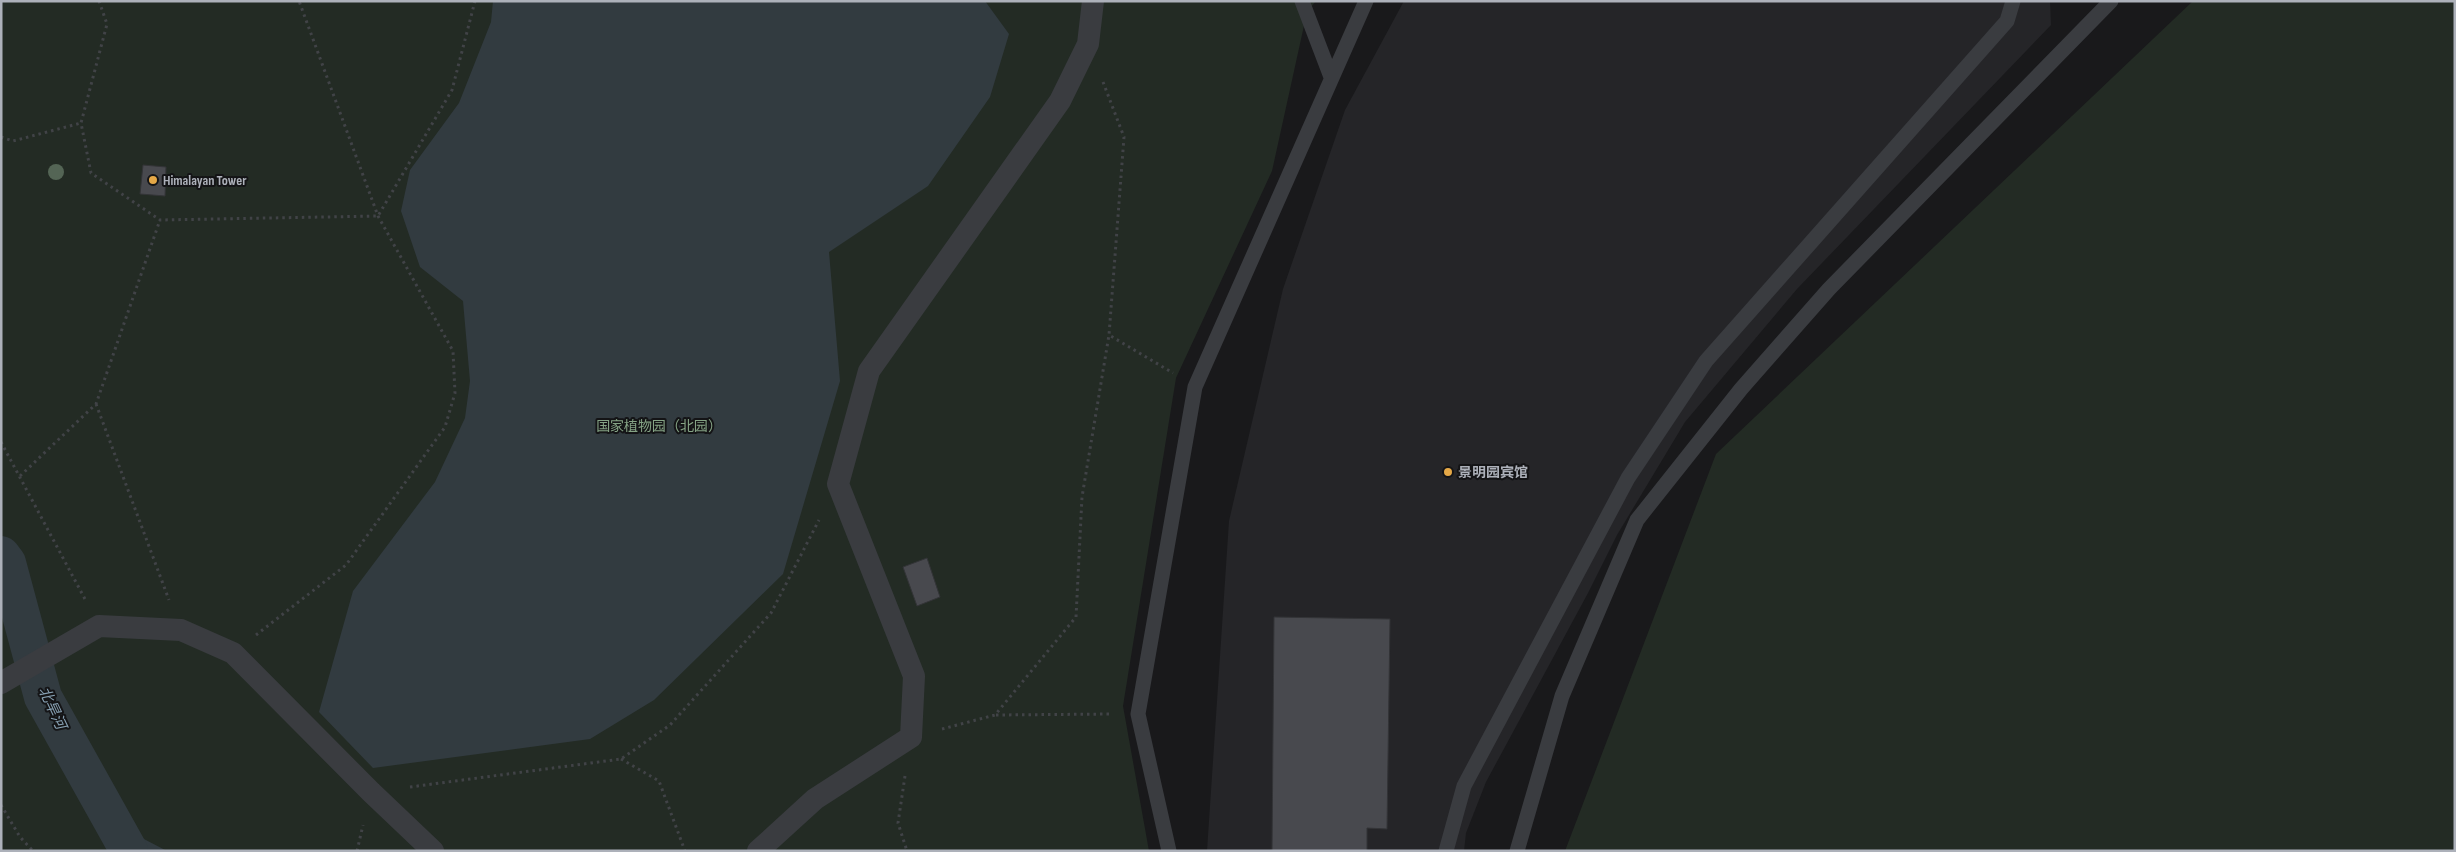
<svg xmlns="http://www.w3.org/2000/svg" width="2456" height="852" font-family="'Sofia Sans Condensed','Noto Sans SC',sans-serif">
	<rect width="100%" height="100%" fill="#19191b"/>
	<!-- built -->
	<path fill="#252528" d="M1404,1H2050L2051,25L1797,289L1685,422L1617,535L1588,593L1486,782L1466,833L1464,851H1207L1229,521L1283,289L1345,110Z"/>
	<!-- green -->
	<path fill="#232b24" d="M1,1H1316L1307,12L1272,171L1176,378L1123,706L1149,851H1Z
		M2193,1H2455V851H1565L1716,454Z"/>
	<!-- water -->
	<path fill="#323b40" d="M493,1H985L1009,34L990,97L928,186L829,252L840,381L783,574L654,700L590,739L373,768L319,712L353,591L435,482L465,418L470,381L463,301L420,267L401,211L410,170L459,103L491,22Z
		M115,824L167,851H119Z"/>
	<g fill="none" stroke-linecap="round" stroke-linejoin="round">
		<!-- canal -->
		<path stroke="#323b40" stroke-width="38" d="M1,555L7,563L43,697L129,851"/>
	</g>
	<!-- building -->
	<path fill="#48494e" stroke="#333437" d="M143,165L166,167L165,196L140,194Z
		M927,558L940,597L917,606L903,567Z
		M1274,617L1390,619L1387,829L1367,828V851H1272Z"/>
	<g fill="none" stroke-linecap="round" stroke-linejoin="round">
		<!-- path -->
		<path stroke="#414347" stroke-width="3" stroke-dasharray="2.5 4" stroke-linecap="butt" d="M99,1L107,24L81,123L91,173L160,220L378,216L452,90L475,1
			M1103,82L1124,137L1109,335L1173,373
			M1,137L13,141L81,123
			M96,404L169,600
			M1,442L86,601
			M20,476L96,404L160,220
			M256,635L346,565L445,427L455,393L453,351L378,216L299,1
			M996,715L1112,714
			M942,729L995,715L1076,617L1082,497L1109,335
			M621,759L659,781L685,851
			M905,776L898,823L907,851
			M410,787L621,759L670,725L771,613L819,520
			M1,805L20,837L33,851
			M357,851L363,825"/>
		<!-- service -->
		<path stroke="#3a3c40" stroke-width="15" d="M1302,1L1331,77
			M1169,851L1138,714L1195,387L1366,1
			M1446,851L1464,786L1628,478L1706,361L2007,21L2013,1
			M1517,851L1562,696L1637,520L1741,389L1829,289L2111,1"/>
		<!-- pedestrian -->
		<path stroke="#3a3c40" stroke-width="22" d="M1,683L99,626L181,630L233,653L371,792L433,851
			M758,851L815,799L911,737L914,676L838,484L869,371L1060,101L1088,44L1093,1"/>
	</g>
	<!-- trees -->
	<circle fill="#546555" cx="56" cy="172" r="8"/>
	<!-- markers -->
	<g fill="#e5a847" stroke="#141416" stroke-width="2">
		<circle cx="153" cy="180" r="5"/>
		<circle cx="1448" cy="472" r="5"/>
	</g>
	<g text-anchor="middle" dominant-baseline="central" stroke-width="4" stroke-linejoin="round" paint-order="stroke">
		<!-- poi labels -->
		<g font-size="14" font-weight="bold" fill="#adb1ba" stroke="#141416" text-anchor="start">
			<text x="163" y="180">Himalayan Tower</text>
			<text x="1458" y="472">景明园宾馆</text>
		</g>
		<!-- park labels -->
		<g font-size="14" fill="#85a385" stroke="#141416">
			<text x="659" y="426">国家植物园（北园）</text>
		</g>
		<!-- water labels -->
		<g font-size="15" font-style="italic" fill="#87a0b2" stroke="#141416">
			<text transform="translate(52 708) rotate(65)">北旱河</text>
		</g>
	</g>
	<!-- border -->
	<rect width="2456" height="852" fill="none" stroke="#adb1ba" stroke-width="5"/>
</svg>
